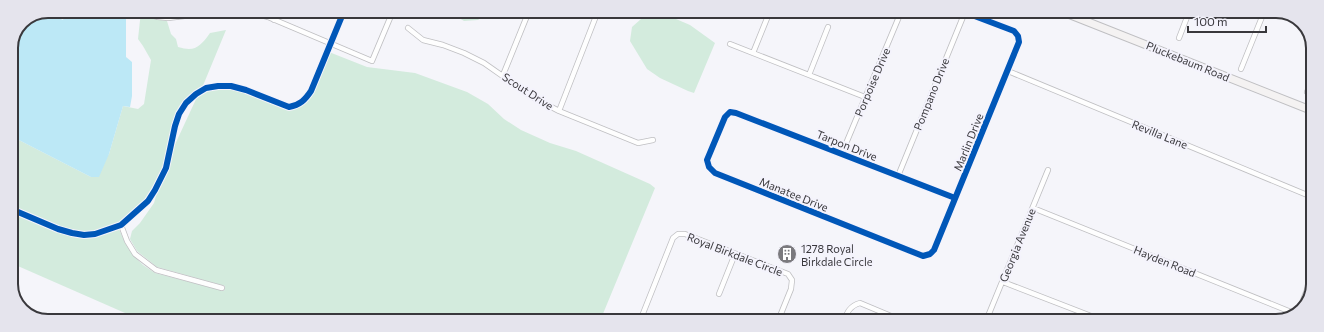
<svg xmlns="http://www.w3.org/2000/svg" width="1324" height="332" font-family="Commissioner,sans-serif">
	<rect width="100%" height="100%" fill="#f5f5fa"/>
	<!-- green -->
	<path fill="#d3ebdd" d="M141,11H165L166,15L144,11L143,17L167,21L171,34L176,39L178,47C195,52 200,47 210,33L226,30L202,88L194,92L185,101L176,113L172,126L163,167L146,199L120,223L95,231L84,232L72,230L59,226L11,205V136L91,177L109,154L123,106L138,109L144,104L151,60L143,46L138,39Z
		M448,11H490L478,20L464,21Z
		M662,13L690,25L715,43L694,93L688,91L660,78L647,69L630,41L632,27L641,19Z
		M329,52L367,67L415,73L467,92L488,104L504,119L521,130L550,143L576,151L650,184L655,188L600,321L141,320L11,263V212C33,221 60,237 84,238C96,238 108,233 119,229L125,243L133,255L143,265L155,273L224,291L225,286L157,267L137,251L130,239L132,231L140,223L154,203L158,189L168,169L172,151L197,97L207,91L218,89H230L246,93L288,110L296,109L303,105L309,98Z"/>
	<!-- water -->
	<path fill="#bce8f6" d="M66,11H126V57L132,62V96L130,107L123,106L109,154L99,177H91L11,136V47L22,22L46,12L63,20Z"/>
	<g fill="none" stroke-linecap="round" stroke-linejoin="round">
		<defs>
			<path id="street" d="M148,11L151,15L158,17L168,18L226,11
				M229,11L253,13L268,17L372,61L393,11
				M274,20L278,11
				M408,28L423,40L443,45L464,53L484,63L534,98L559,111L638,143L653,140
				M1179,38L1189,12
				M730,44L865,97
				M753,53L770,11
				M1241,69L1264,12
				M1008,71L1312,197
				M503,75L529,11
				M809,75L828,27
				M1307,92L1313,79
				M559,111L598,11
				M842,153L901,12
				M898,176L965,12
				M955,198L736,113L730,112L725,117L707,160L709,167L715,173L923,256L930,254L934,250L1019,42L1018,36L1014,31L964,12
				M1033,208L1296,314
				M11,209L58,229L72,233L84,235L95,234L121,225L148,201L155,190L166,168L175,126L179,114L186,103L196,94L206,88L218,86H231L246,90L289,107C300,105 305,100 311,91L344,11
				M121,225L127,241L135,254L156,270L222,288
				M1003,282L1104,321
				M719,294L735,254
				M640,321L673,238L678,234H685L788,274L792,280L791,289L778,321
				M844,321C847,312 850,306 860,303L903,321
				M986,321L1048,170"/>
			<path id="secondary" d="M1063,12L1313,111
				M1300,312L1312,281"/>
		</defs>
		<!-- street casing -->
		<use href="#street" stroke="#bfbfc2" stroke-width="6"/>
		<!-- secondary casing -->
		<use href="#secondary" stroke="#bfbfc2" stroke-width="9"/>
		<!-- street -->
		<use href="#street" stroke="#fefefe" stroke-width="4.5"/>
		<!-- secondary -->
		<use href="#secondary" stroke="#f4f2f2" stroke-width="7"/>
		<defs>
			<path id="cycleway" d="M955,198L736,113L730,112L725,117L707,160L709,167L715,173L923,256L930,254L934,250L1019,42L1018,36L1014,31L964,12
				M11,209L58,229L72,233L84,235L95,234L121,225L148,201L155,190L166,168L175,126L179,114L186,103L196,94L206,88L218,86H231L246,90L289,107C300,105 305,100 311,91L344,11"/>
		</defs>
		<!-- cycleway casing -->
		<use href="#cycleway" stroke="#f4f3fc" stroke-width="8"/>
		<!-- cycleway -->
		<use href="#cycleway" stroke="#0057b8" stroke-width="6"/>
	</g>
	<!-- icons -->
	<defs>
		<symbol id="building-disc" viewBox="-11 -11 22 22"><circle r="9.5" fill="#7b7a7e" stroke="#f4f3fc"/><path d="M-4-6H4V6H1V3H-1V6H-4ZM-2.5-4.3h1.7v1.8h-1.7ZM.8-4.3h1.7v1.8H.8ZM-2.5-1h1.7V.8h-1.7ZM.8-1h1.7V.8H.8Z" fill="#fff"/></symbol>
	</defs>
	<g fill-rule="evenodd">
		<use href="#building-disc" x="776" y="243" width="22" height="22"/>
	</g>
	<g text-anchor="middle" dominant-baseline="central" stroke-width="4" stroke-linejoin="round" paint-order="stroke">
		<!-- street labels -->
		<g font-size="11" fill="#39383c" stroke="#f4f3fc">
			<text transform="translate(1188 61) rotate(22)">Pluckebaum Road</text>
			<text transform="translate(872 82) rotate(-67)">Porpoise Drive</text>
			<text transform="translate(528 91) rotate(33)">Scout Drive</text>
			<text transform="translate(931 94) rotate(-68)">Pompano Drive</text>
			<text transform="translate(1160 134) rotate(22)">Revilla Lane</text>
			<text transform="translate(968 142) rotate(-68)">Marlin Drive</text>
			<text transform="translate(847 145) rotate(22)">Tarpon Drive</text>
			<text transform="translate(794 194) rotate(22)">Manatee Drive</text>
			<text transform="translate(1017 245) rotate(-68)">Georgia Avenue</text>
			<text transform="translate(735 254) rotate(21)">Royal Birkdale Circle</text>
			<text transform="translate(1165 261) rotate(22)">Hayden Road</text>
		</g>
		<!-- poi labels -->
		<g font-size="11" fill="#39383c" stroke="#f4f3fc" text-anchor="start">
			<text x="801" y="248">1278 Royal<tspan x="801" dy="13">Birkdale Circle</tspan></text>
		</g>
	</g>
	<!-- crop -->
	<path d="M0 0H1324V332H0ZM48 18H1276A30 30 0 0 1 1306 48V284A30 30 0 0 1 1276 314H48A30 30 0 0 1 18 284V48A30 30 0 0 1 48 18Z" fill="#e5e4ed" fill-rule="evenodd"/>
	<path fill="none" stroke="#39383c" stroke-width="2" d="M48 18H1276A30 30 0 0 1 1306 48V284A30 30 0 0 1 1276 314H48A30 30 0 0 1 18 284V48A30 30 0 0 1 48 18Z"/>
	<!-- scale -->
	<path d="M1188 26v6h78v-6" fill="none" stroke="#39383c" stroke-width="2"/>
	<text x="1194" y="26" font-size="12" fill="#39383c" stroke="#f4f3fc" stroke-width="3" paint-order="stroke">100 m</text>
</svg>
